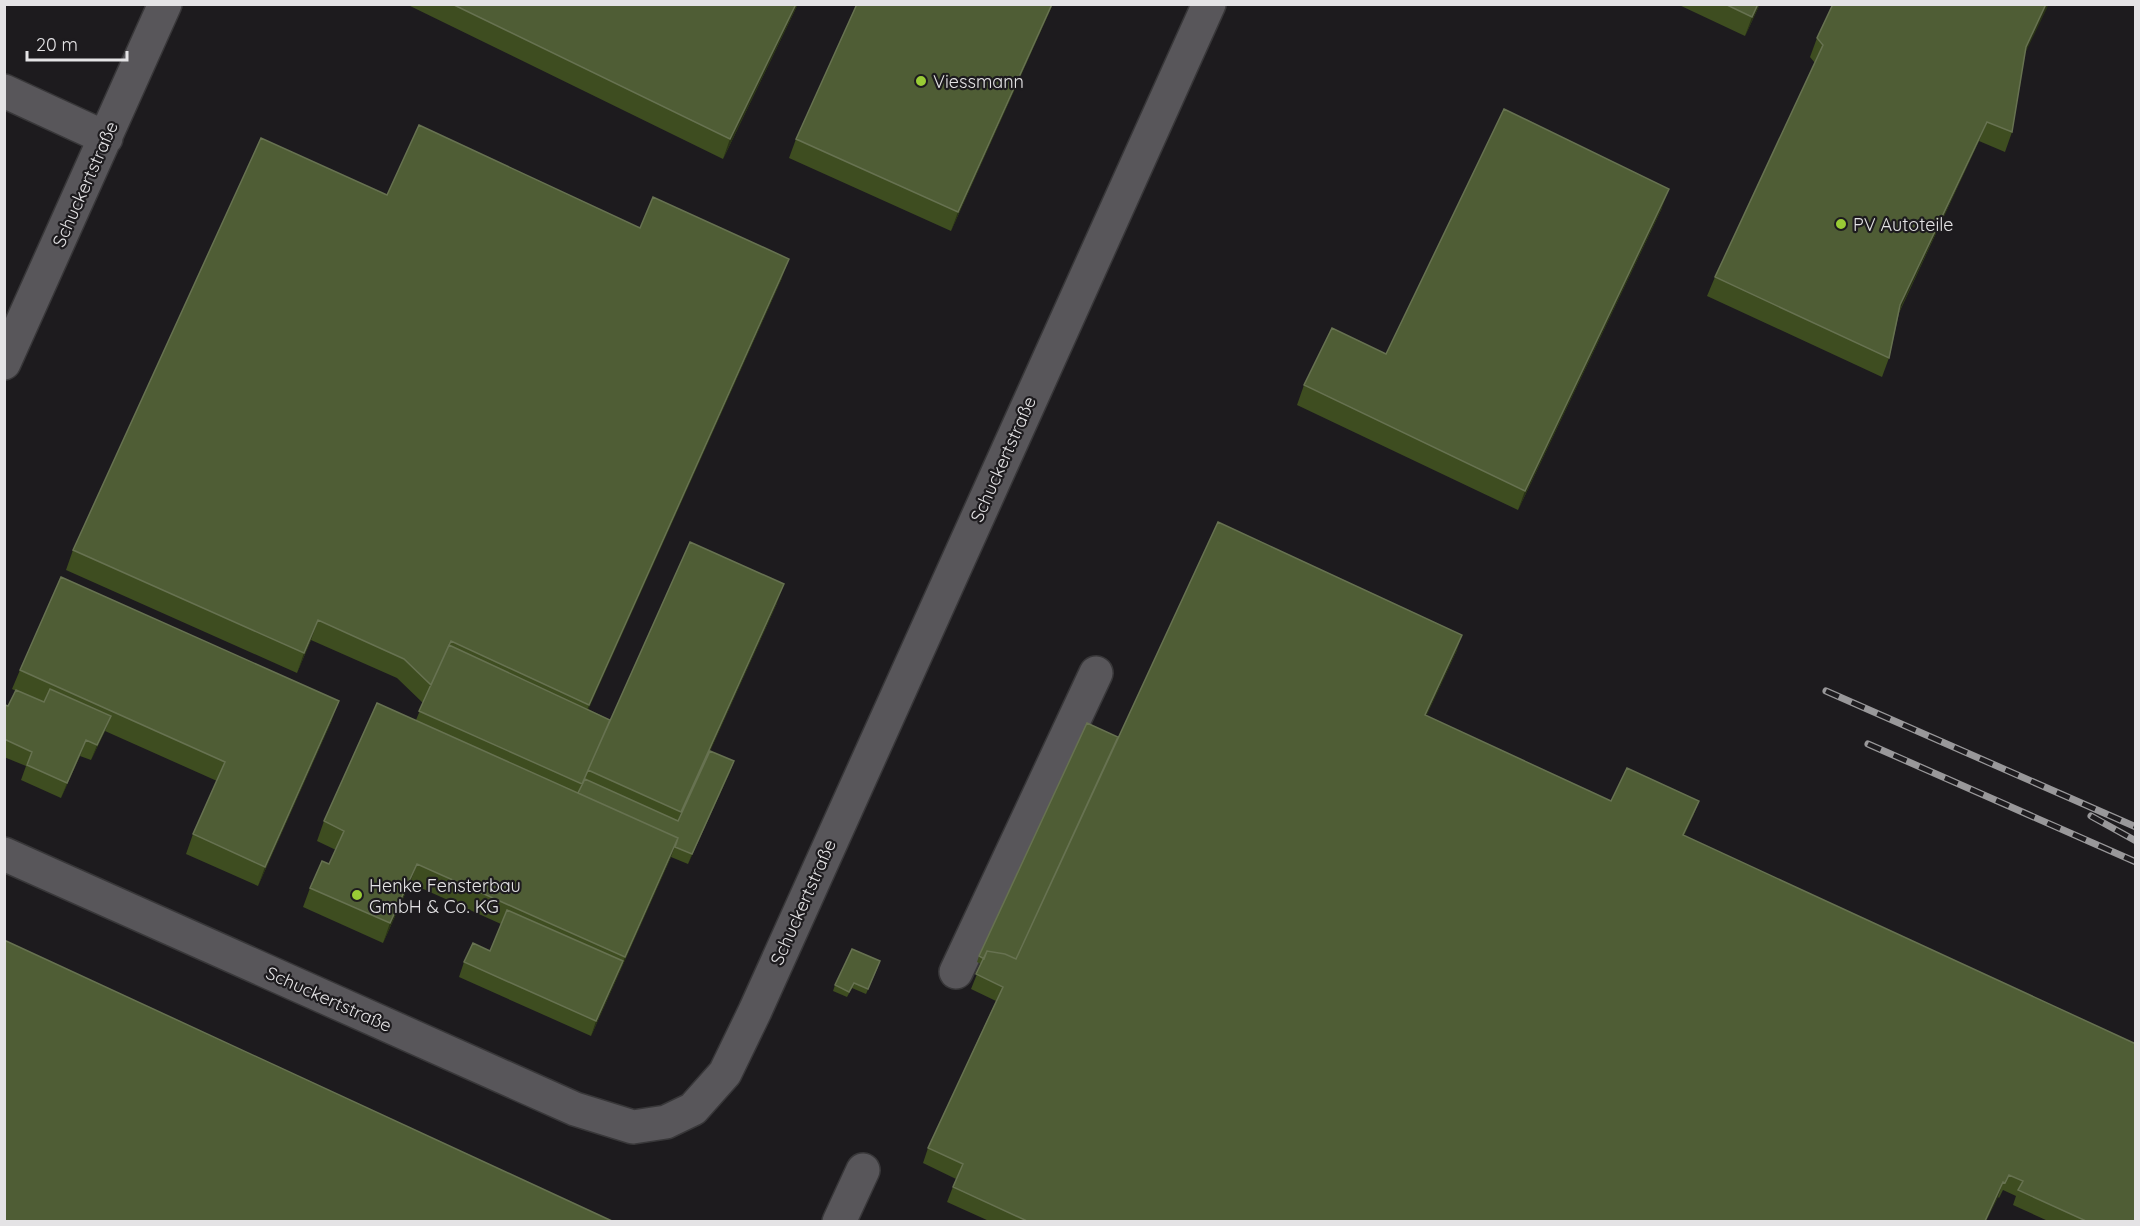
<svg xmlns="http://www.w3.org/2000/svg" width="2140" height="1226" font-family="Quicksand,sans-serif">
	<rect width="100%" height="100%" fill="#1d1b1e"/>
	<g fill="none" stroke-linecap="round" stroke-linejoin="round">
		<defs>
			<path id="minor" d="M4,91L106,138
				M4,363L165,4
				M4,854L575,1109L633,1127L666,1122L693,1109L725,1073L755,1011L1209,4
				M956,972L1096,673
				M839,1222L863,1170"/>
		</defs>
		<!-- minor casing -->
		<use href="#minor" stroke="#383739" stroke-width="36"/>
		<!-- minor -->
		<use href="#minor" stroke="#58565a" stroke-width="33"/>
		<defs>
			<path id="rail" d="M1826,691L2136,827
				M1868,744L2136,862
				M2091,816L2136,841"/>
		</defs>
		<!-- rail casing -->
		<use href="#rail" stroke="#99989a" stroke-width="7"/>
		<!-- rail -->
		<use href="#rail" stroke="#1d1b1e" stroke-width="4.5" stroke-dasharray="14" stroke-linecap="butt"/>
	</g>
	<!-- wall -->
	<path fill="#3e4d20" d="M406,4H798L723,159Z
		M857,4H1053L951,231L789,158L796,139Z
		M1677,4H1760L1745,36Z
		M1817,38L2025,54L2012,132L2005,152L1979,141L1899,313L1889,358L1882,377L1707,296L1715,277L1815,63L1810,57Z
		M387,195L640,228L782,278L588,709L610,720L777,603L710,751L734,761L730,772L688,864L671,857L591,1036L459,977L464,962L490,951L501,924L410,883L383,943L303,907L310,888L329,864L336,850L317,841L324,821L416,720L423,703L397,678L311,640L297,673L66,570L73,550Z
		M1662,208L1518,510L1297,405L1304,385L1386,354Z
		M1457,650L1426,716L1611,801H1699L1693,816L1684,835L2136,1221H2048L2013,1205L2016,1196L2003,1190L1999,1198L1998,1197L1986,1221H989L947,1202L956,1179L923,1163L928,1148L996,1001L971,989L981,964L977,962L979,956L1118,737Z
		M20,670L332,720L258,886L186,854L193,834L217,781L105,731L91,760L80,756L61,798L21,780L26,766L4,757V707L8,706L16,691L12,689Z
		M878,967L866,994L852,988L847,997L833,991L835,985Z"/>
	<!-- shaded-wall -->
	<path fill="#293216" d="M796,4H798L723,159L730,139Z
		M1052,4H1053L951,231L958,212Z
		M1758,4H1760L1745,36L1752,17Z
		M2046,4H2049L2019,66L2026,47Z
		M1987,122L1979,141L1893,325L1900,305Z
		M1669,189L1662,208L1518,510L1525,491Z
		M789,259L782,278L582,724L589,705Z
		M784,584L777,603L674,831L681,812Z
		M318,620L311,640L297,673L304,653Z
		M1462,635L1457,650L1420,730L1425,715Z
		M339,701L332,720L258,886L265,867Z
		M111,716L105,731L91,760L97,745Z
		M86,740L80,756L61,798L67,783Z
		M734,761L730,772L688,864L692,854Z
		M1699,801L1693,816L1678,850L1683,835Z
		M678,838L671,857L618,976L625,957Z
		M417,864L410,883L383,943L390,923Z
		M623,961L618,976L591,1036L596,1021Z
		M2003,1182L1998,1197L1986,1221H1985Z"/>
	<!-- building -->
	<path fill="#4f5d35" stroke="#677251" stroke-width="1.5" d="M452,4H796L730,139Z
		M857,4H1052L958,212L796,139Z
		M1725,4H1758L1752,17Z
		M1833,4H2046L2026,47L2012,132L1987,122L1900,305L1889,358L1715,277L1823,45L1817,38Z
		M1504,109L1669,189L1525,491L1304,385L1332,328L1386,354Z
		M419,125L640,228L653,197L789,259L589,705L451,641L431,685L404,659L318,620L304,653L73,550L261,138L387,195Z
		M1218,522L1462,635L1425,715L1611,801L1627,768L1699,801L1683,835L2136,1044V1221H2086L2018,1190L2023,1181L2009,1175L2005,1183L2003,1182L1985,1221H1027L953,1187L963,1164L928,1148L1003,987L976,974L987,951L1005,954L1016,959Z
		M690,542L784,584L681,812L588,770Z
		M61,577L339,701L265,867L193,834L225,762L20,670Z
		M449,645L610,720L582,784L419,711Z
		M50,689L111,716L97,745L86,740L67,783L27,765L32,752L4,739V707L5,705L8,706L16,690L44,702Z
		M377,703L678,838L625,957L417,864L390,923L310,888L322,861L329,864L344,831L324,821Z
		M1087,723L1118,737L1016,959L1005,954L987,951L984,959L979,956Z
		M710,751L734,761L692,854L675,847L678,838L578,793L585,779L678,821Z
		M507,910L623,961L596,1021L464,962L473,943L490,951Z
		M4,940L612,1221H4Z
		M852,949L880,961L868,989L854,983L849,992L835,985Z"/>
	<!-- markers -->
	<g fill="#99cb35" stroke="#1d1b1e" stroke-width="2">
		<circle cx="921" cy="81" r="6"/>
		<circle cx="1841" cy="224" r="6"/>
		<circle cx="357" cy="895" r="6"/>
	</g>
	<g text-anchor="middle" dominant-baseline="central" stroke-width="4.5" stroke-linejoin="round" paint-order="stroke">
		<!-- poi labels -->
		<g font-size="18" fill="#e4e3e5" stroke="#1d1b1e" text-anchor="start">
			<text x="933" y="81">Viessmann</text>
			<text x="1853" y="224">PV Autoteile</text>
			<text x="369" y="885">Henke Fensterbau<tspan x="369" dy="21">GmbH &amp; Co. KG</tspan></text>
		</g>
		<!-- street labels -->
		<g font-size="18" fill="#e4e3e5" stroke="#1d1b1e">
			<text transform="translate(85 184) rotate(-66)">Schuckertstraße</text>
			<text transform="translate(1003 459) rotate(-66)">Schuckertstraße</text>
			<text transform="translate(803 902) rotate(-66)">Schuckertstraße</text>
			<text transform="translate(329 999) rotate(24)">Schuckertstraße</text>
		</g>
	</g>
	<!-- border -->
	<rect width="2140" height="1226" fill="none" stroke="#e4e3e5" stroke-width="12"/>
	<!-- scale -->
	<path d="M27 51v9h100v-9" fill="none" stroke="#e4e3e5" stroke-width="3"/>
	<text x="36" y="51" font-size="18" fill="#e4e3e5" stroke="#1d1b1e" stroke-width="4.5" paint-order="stroke">20 m</text>
</svg>
